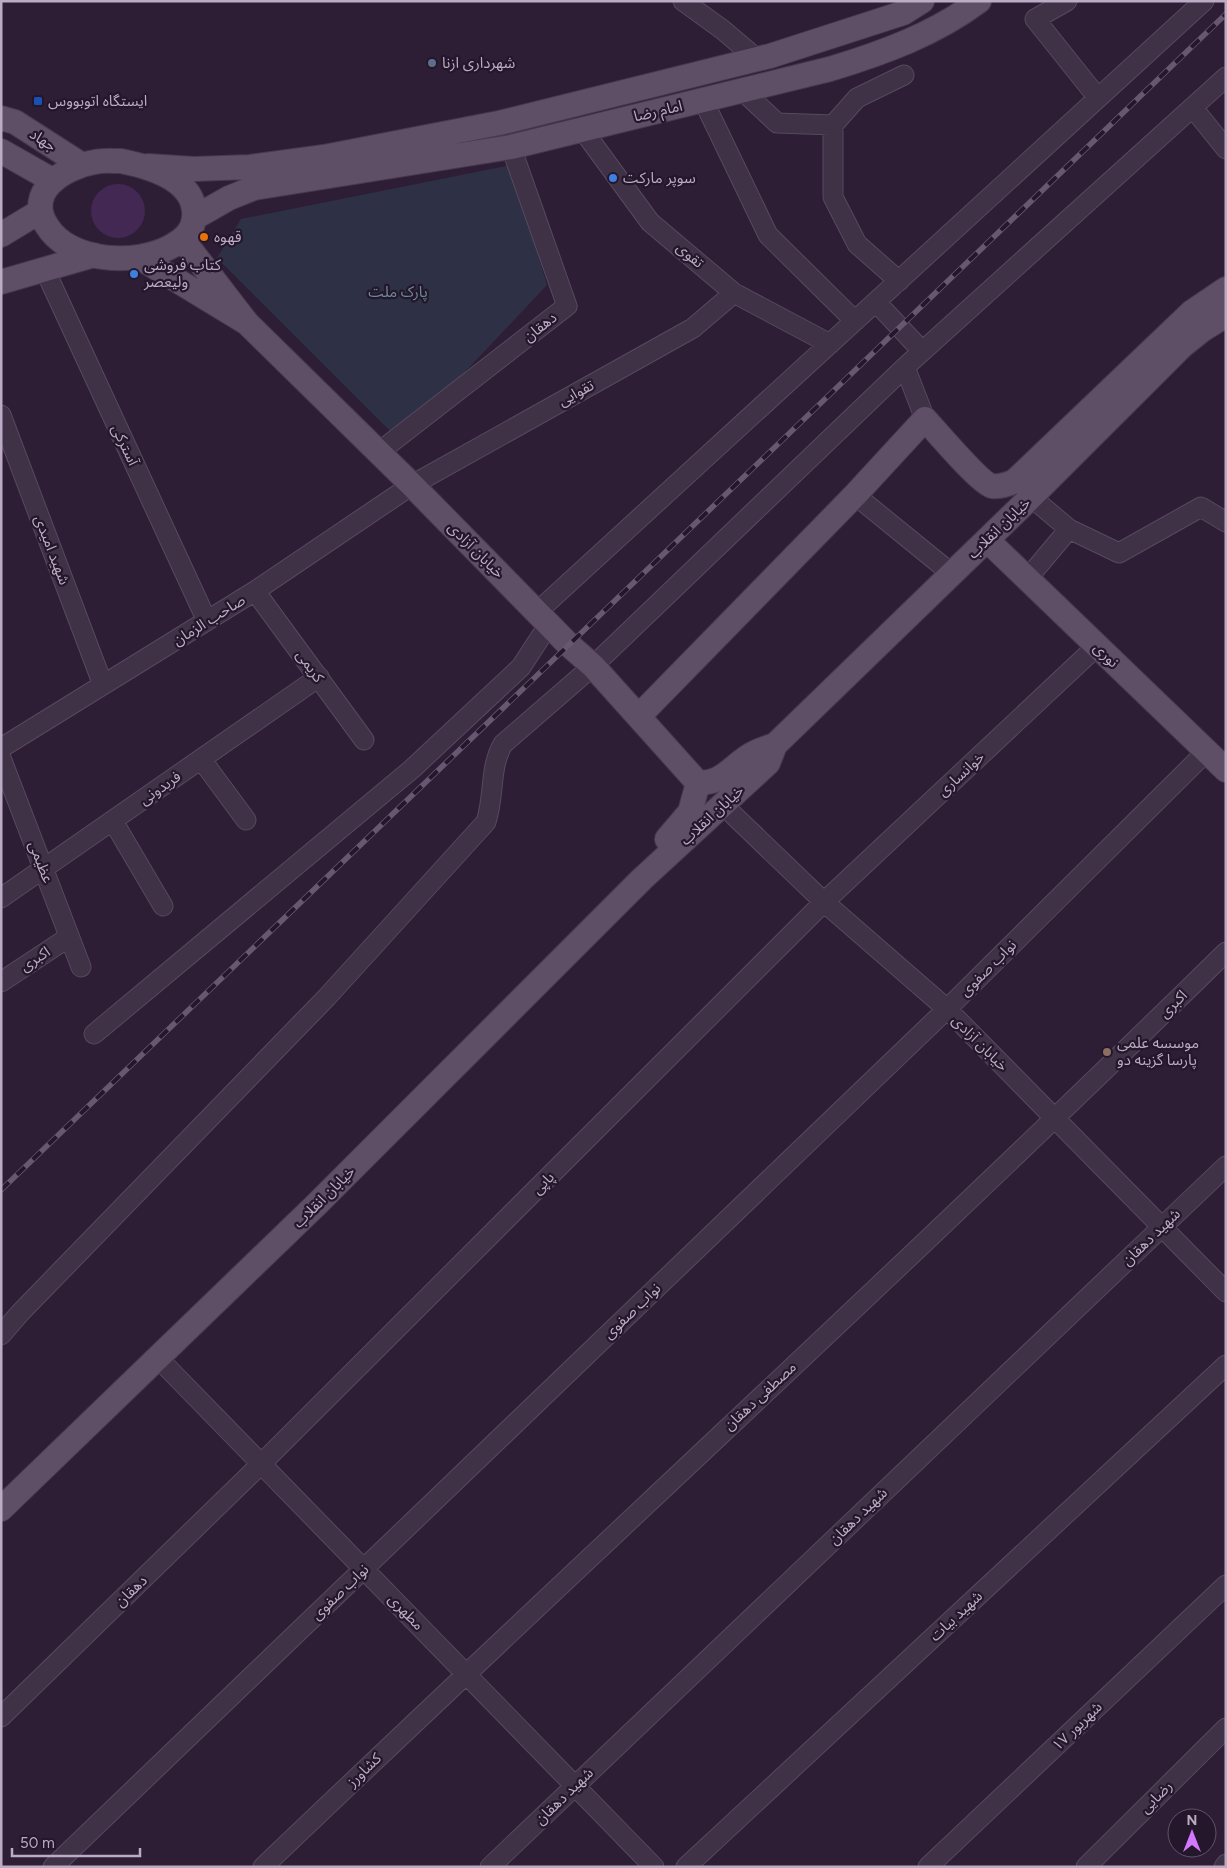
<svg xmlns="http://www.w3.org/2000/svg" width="1227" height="1868" font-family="Figtree,'Noto Sans Arabic',sans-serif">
	<rect width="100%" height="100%" fill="#2d1e36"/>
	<!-- green -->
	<path fill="#2e3046" d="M511,165L547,285L400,441L217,258L241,219Z"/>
	<!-- water -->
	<path fill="#432853" d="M91 211a27 27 0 1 1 54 0a27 27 0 1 1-54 0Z"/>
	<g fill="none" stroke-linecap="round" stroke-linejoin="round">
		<defs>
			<path id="minor" d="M683,1L723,30L757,59
				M1067,1L1035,19L1098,98
				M743,91L777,123L833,125V197L857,244L899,281
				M703,100L768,235L855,321
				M1193,108L1226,149
				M833,125L857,98L904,75
				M582,129L650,222L734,293L830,344
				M44,268L207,621
				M876,302L922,351
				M1,415L103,685
				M925,419L905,367L1226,77
				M379,452L567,306L511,147
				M855,495L951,573
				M1031,497L1069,529L1119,553L1201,507L1226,522
				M1027,579L1069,529
				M255,591L364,740
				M537,612L1204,1
				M1,748L255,591L412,485L693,328L734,293
				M1,758L81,967
				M201,759L246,820
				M723,805L824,902L947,1009L1226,1292
				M113,821L163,906
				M1,898L319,677
				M1,982L69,937
				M94,1034L412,769L521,667L549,624
				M1,1335L20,1313L327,997L486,822C495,795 489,768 503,744L593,666L905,367
				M158,1358L654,1867
				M1,1717L261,1464L824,902L1097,646
				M53,1867L947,1009L1206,752
				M263,1867C583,1561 910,1262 1226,952
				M490,1867L1226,1166
				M686,1867L1226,1365
				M928,1867L1226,1585
				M1086,1867L1226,1728
				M1224,1867L1226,1864"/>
			<path id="major" d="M1,118L15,122L82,165
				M1,151L52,180
				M121,161C151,167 198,180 194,218C193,232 183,240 172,246C137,266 70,263 47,226C24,192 64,167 95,162C103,160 113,161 121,161Z
				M148,166L194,169L250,167L324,157L499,123L770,56L903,13L922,1
				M194,218L229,198L254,188L511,147L830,69C883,53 935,34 979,1
				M1,235L39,212
				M140,258L247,323L183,240
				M1,282L94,255
				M247,323L412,485L569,645L593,666L698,783
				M987,540L1226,770
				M639,716L855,495L925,419C936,431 980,483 992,486C1001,487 1007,485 1015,481L1192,312L1226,289
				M698,783C723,783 730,768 749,756C756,751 766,748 775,745L1031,497L1182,346L1202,330L1226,315
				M667,839L690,812L698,783
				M1,1509L317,1204L642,879L768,763L775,745"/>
		</defs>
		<!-- minor casing -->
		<use href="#minor" stroke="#57495f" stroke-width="21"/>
		<!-- major casing -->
		<use href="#major" stroke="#46384d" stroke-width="26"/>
		<!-- minor -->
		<use href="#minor" stroke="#3f3146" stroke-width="19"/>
		<!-- major -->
		<use href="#major" stroke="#5e4f67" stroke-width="24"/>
		<defs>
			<path id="rail" d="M1,1190L1226,14"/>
		</defs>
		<!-- rail casing -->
		<use href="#rail" stroke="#685771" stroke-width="5.5"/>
		<!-- rail -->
		<use href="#rail" stroke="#24172b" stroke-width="4" stroke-dasharray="11" stroke-linecap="butt"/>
	</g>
	<!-- markers -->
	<circle fill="#5c6f8a" stroke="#24172b" stroke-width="2" cx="432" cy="63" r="5"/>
	<rect fill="#1a4fb4" stroke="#24172b" stroke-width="2" x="33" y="96" width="10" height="10" rx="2.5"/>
	<g fill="#3f7fe0" stroke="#24172b" stroke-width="2">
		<circle cx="613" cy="178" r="5"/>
		<circle cx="134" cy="274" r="5"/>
	</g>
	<circle fill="#e8710a" stroke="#24172b" stroke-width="2" cx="204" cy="237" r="5"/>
	<circle fill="#8d6e63" stroke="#24172b" stroke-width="2" cx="1107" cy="1052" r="5"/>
	<g text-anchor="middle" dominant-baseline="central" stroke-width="4.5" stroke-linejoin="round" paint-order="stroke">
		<!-- poi labels -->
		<g font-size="15" fill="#bcabc4" stroke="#24172b" text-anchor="start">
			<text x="442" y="63">شهرداری ازنا</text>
			<text x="48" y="101">ایستگاه اتوبووس</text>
			<text x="623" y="178">سوپر مارکت</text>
			<text x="214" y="237">قهوه</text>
			<text x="144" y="265">کتاب فروشی<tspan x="144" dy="17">ولیعصر</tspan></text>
			<text x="1117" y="1043">موسسه علمی<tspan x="1117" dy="17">پارسا گزینه دو</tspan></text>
		</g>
		<!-- street labels -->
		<g font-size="15" fill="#bcabc4" stroke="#24172b">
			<text transform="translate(658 111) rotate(-13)">امام رضا</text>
			<text transform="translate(43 140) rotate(33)">جهاد</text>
			<text transform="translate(690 255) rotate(40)">تقوی</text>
			<text transform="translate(540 327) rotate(-38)">دهقان</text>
			<text transform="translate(576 393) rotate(-29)">تقوایی</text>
			<text transform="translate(125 445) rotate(65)">آسترکی</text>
			<text transform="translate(999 528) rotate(-44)">خیابان انقلاب</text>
			<text transform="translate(52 550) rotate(69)">شهید امیدی</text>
			<text transform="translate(476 550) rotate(45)">خیابان آزادی</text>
			<text transform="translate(209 620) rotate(-32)">صاحب الزمان</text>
			<text transform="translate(1106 655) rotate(44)">نوری</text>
			<text transform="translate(310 666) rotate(54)">کریمی</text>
			<text transform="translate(961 774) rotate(-43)">خوانساری</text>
			<text transform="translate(160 788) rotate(-35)">فریدونی</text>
			<text transform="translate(712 815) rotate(-43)">خیابان انقلاب</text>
			<text transform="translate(41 862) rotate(69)">عظیمی</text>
			<text transform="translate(35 959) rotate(-33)">اکبری</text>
			<text transform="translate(988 968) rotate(-45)">نواب صفوی</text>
			<text transform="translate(1173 1004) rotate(-45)">اکبری</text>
			<text transform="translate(980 1043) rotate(45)">خیابان آزادی</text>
			<text transform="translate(543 1183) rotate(-45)">پاپی</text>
			<text transform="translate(324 1197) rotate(-45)">خیابان انقلاب</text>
			<text transform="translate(1151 1237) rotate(-44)">شهید دهقان</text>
			<text transform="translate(632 1311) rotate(-44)">نواب صفوی</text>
			<text transform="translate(760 1396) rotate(-43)">مصطفی دهقان</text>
			<text transform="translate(858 1516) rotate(-44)">شهید دهقان</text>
			<text transform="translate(131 1591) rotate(-44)">دهقان</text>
			<text transform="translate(340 1592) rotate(-44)">نواب صفوی</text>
			<text transform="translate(406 1612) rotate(46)">مطهری</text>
			<text transform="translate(956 1616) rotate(-43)">شهید بیات</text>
			<text transform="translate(1077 1726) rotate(-44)">۱۷ شهریور</text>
			<text transform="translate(364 1770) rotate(-44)">کشاورز</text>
			<text transform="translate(564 1796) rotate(-44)">شهید دهقان</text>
			<text transform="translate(1156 1797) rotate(-45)">رضایی</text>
		</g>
		<!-- park labels -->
		<g font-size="15" fill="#6a8c99" stroke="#24172b">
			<text x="398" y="292">پارک ملت</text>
		</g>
	</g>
	<!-- border -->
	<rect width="1227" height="1868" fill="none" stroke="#bcabc4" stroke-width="5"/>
	<!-- north arrow -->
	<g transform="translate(1192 1833)"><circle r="24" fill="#24172b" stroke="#615268"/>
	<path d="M0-4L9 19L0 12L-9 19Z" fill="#d178fc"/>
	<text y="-8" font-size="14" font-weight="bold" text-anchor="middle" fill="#bcabc4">N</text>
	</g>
	<!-- scale -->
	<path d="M12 1848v8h128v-8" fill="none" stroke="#bcabc4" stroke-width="2.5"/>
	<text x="20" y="1848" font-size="15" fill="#bcabc4" stroke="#24172b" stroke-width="4" paint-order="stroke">50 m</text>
</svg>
